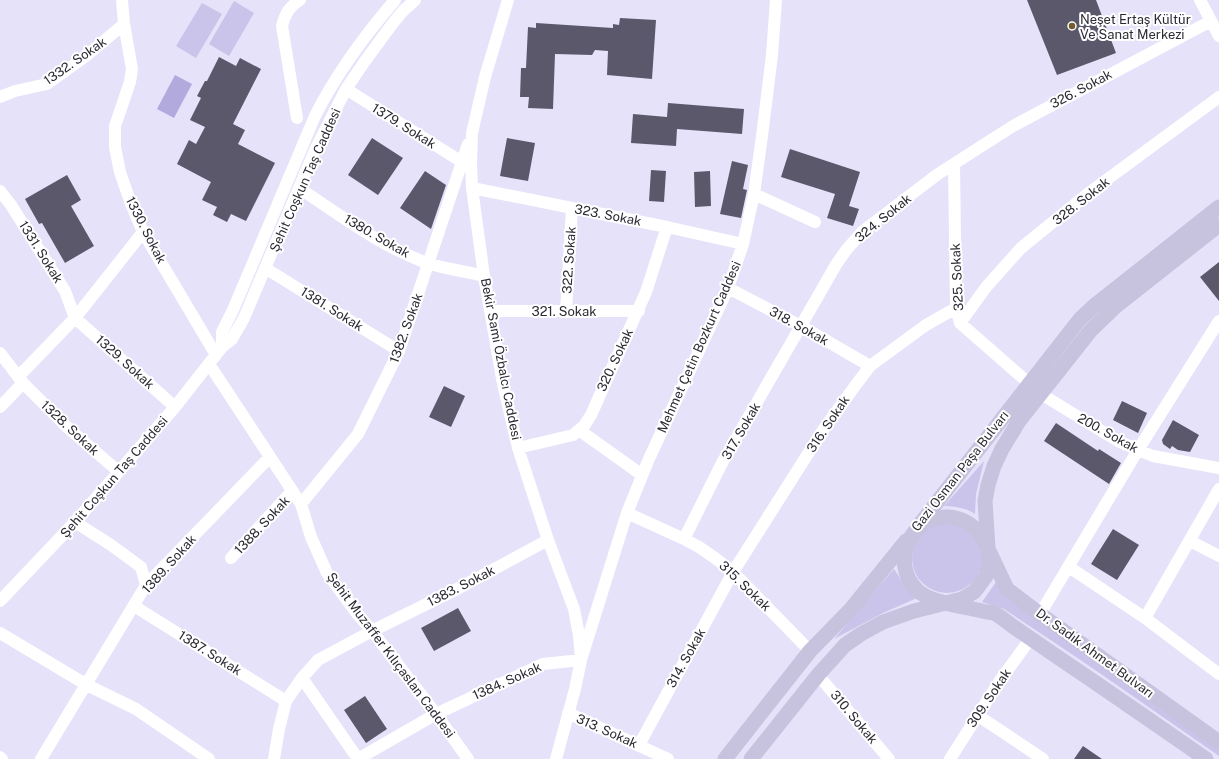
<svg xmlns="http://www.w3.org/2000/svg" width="1219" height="759" font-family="'Public Sans',sans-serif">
	<rect width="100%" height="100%" fill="#e6e2fa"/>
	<!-- green -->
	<path fill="#cac4ea" d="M234,1L254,13L229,56L209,44Z
		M202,3L222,14L196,58L176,46Z
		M984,461L976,494L975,514C966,508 955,506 944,506Z
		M912 558a35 35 0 1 1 70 0a35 35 0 1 1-70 0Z
		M894,569L902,581L917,598L883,613L834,639Z
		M996,582L1219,745V756L1085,663L1004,609L982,602Z"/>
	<!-- water -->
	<path fill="#b2aadd" d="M175,75L192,84L174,118L157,109Z"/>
	<!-- building -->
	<path fill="#5b586c" d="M1027,0H1096L1116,53L1057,75Z
		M620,18L656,20L652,79L607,75L608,51L595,50L592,55L555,54L553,109L528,108L529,97H520L521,68H526L528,27L536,28V23L613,28V24L619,25Z
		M219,57L236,66L240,58L261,69L233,124L245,130L238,144L275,163L246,221L231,214L227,222L213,215L217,207L202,200L211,182L177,164L189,140L196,144L205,127L190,120L201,98L197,96L205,81H207Z
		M668,103L744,109L742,134L677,129L676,146L631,143L633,114L667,117Z
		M372,138L403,158L378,195L348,175Z
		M507,138L535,143L528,181L500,176Z
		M790,149L860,172L849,206L859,209L853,226L827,218L835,194L781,177Z
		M732,161L748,165L743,189L747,190L741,218L720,214Z
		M651,170L666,171L664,202L649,201Z
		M425,171L446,185L431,229L400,208Z
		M710,171L711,206L695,207L694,172Z
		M67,175L81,200L71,206L94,246L65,263L42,223L39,224L25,199Z
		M1219,262V301L1200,277Z
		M444,386L465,396L451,427L429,417Z
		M1122,401L1147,413L1138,433L1113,420Z
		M1173,420L1199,435L1190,452L1178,450L1172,446L1170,449L1163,444L1162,440Z
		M1056,423L1098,451L1099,449L1121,463L1109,484L1044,441Z
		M1113,529L1139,545L1117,580L1091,564Z
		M458,608L471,631L434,651L421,628Z
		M365,696L387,729L366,743L344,710Z
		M1083,746L1102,759H1074Z"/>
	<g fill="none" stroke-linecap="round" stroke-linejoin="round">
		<!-- minor -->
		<path stroke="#fff" stroke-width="12" d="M122,0L124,24L132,69L130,82L115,126V147L120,172L131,204L143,232L216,355
			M508,0L485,77L472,133L471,163L472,188L484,276L503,384L518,448L548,540L574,609L579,635L581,660L575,689L556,759
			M1200,0L1219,36
			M346,89L462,162
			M0,97L15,91L47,84L86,56L124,24
			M297,118L282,26C285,14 289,7 300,0
			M954,164L956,308L960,323L1041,394L1118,441L1138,450L1153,456L1219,468
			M299,188C340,215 380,246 427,263C445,269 465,271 484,276
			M472,188L667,227L743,244
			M0,191L11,205L65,291L75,318L175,407
			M754,194L815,222
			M265,268L399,351
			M728,288L801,326L870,366
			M490,311H639
			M566,312L572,208
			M960,323L987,286L1021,248L1090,192L1219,97
			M222,347V332L233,310L315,116C336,74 365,35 395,0
			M0,353L23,383L68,428L118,471
			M209,364L301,504L311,537L327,573L355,611L372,631L436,714L468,759
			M18,377L75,318L143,232
			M0,407L23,383
			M579,430L642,475
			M518,448L573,435L584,426L591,415L646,292L667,227
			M301,504L358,434L399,351L468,144
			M627,513L684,539L699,547L715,558L733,572L810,651
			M75,522L111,545L141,567L146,585
			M684,539L722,463L837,263L847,249L863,231L938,174L1013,126L1211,21
			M1190,541L1219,556
			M231,558L292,491
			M1069,567L1145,618L1219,674
			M0,601L75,522L175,407L222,347L232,339L244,318L315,150L346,89L365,61L393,23L403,11L415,0
			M134,606L286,701
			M1040,614L1138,450L1219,321
			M1145,618L1219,489
			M0,633L87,685L136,709L209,759
			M818,675L889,759
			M302,678L358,759
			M568,713L668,759
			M977,715L1043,759
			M639,745L733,572L823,430L855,386L870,366L926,325L956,308
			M0,757L2,759
			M41,759L146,585L269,458
			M274,759L279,729L286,701L302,678L318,660L372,631L457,589L548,540
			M358,759L436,714L543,664L581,660L627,513L648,461L728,288L743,244L754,194L762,136L772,55L776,0
			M950,759L1001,679L1031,638"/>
		<!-- major -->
		<path stroke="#c7c2de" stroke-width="15" d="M920,524L1080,319L1094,306L1219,207
			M725,759L810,651L851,609L906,541
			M751,759L818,675L845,645L861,634L883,622L914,611L962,599L974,592L978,587L986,576L989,563L985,501L988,485L994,466L1002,449L1019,421L1091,330L1116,306L1219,225
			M1206,759C1157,725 1108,691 1059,658C1043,647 1027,636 1011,625C1006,621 1000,616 994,613C990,612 986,612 982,611C963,606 930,603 917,590C889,562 911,515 949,517C963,518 974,526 982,536L1007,589L1040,614L1219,742"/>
	</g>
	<!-- markers -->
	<circle fill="#745b2c" stroke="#fff" stroke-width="1.5" cx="1072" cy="26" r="4"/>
	<g text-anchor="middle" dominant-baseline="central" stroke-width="4" stroke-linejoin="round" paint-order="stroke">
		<!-- poi labels -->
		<g font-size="13" fill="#2c2a33" stroke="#fff" text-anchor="start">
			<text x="1080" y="19">Neşet Ertaş Kültür<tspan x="1080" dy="15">Ve Sanat Merkezi</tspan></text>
		</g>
		<!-- street labels -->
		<g font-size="13" fill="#2c2a33" stroke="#fff">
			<text transform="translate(75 61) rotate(-35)">1332. Sokak</text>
			<text transform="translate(1081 89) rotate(-28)">326. Sokak</text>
			<text transform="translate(404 126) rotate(32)">1379. Sokak</text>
			<text transform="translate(305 180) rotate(-66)">Şehit Coşkun Taş Caddesi</text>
			<text transform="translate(1081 201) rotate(-38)">328. Sokak</text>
			<text transform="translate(608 215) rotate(11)">323. Sokak</text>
			<text transform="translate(883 218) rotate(-39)">324. Sokak</text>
			<text transform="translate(146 230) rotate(63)">1330. Sokak</text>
			<text transform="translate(377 236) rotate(30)">1380. Sokak</text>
			<text transform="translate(41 252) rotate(58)">1331. Sokak</text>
			<text transform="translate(569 260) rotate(-86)">322. Sokak</text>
			<text transform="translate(957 277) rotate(-93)">325. Sokak</text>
			<text transform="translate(332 309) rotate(32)">1381. Sokak</text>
			<text x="564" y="311">321. Sokak</text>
			<text transform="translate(799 326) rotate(29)">318. Sokak</text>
			<text transform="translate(406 328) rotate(-70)">1382. Sokak</text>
			<text transform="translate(699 347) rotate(-66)">Mehmet Çetin Bozkurt Caddesi</text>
			<text transform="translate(501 359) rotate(79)">Bekir Sami Özbalcı Caddesi</text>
			<text transform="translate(615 360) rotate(-65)">320. Sokak</text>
			<text transform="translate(125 362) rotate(42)">1329. Sokak</text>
			<text transform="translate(828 424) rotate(-56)">316. Sokak</text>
			<text transform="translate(70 428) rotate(43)">1328. Sokak</text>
			<text transform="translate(741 431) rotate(-60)">317. Sokak</text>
			<text transform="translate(1108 433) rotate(29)">200. Sokak</text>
			<text transform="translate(960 471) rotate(-52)">Gazi Osman Paşa Bulvarı</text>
			<text transform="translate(114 477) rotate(-49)">Şehit Coşkun Taş Caddesi</text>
			<text transform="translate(262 525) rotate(-47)">1388. Sokak</text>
			<text transform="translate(169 564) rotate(-48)">1389. Sokak</text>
			<text transform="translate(461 586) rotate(-27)">1383. Sokak</text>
			<text transform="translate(745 586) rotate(44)">315. Sokak</text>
			<text transform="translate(210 653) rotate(32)">1387. Sokak</text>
			<text transform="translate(1095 653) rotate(36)">Dr. Sadık Ahmet Bulvarı</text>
			<text transform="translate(391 655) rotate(53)">Şehit Muzaffer Kılıçaslan Caddesi</text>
			<text transform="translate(686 658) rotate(-61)">314. Sokak</text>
			<text transform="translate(507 681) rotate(-24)">1384. Sokak</text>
			<text transform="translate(989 698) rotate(-56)">309. Sokak</text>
			<text transform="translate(854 717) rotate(50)">310. Sokak</text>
			<text transform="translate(607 731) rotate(24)">313. Sokak</text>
		</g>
	</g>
</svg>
